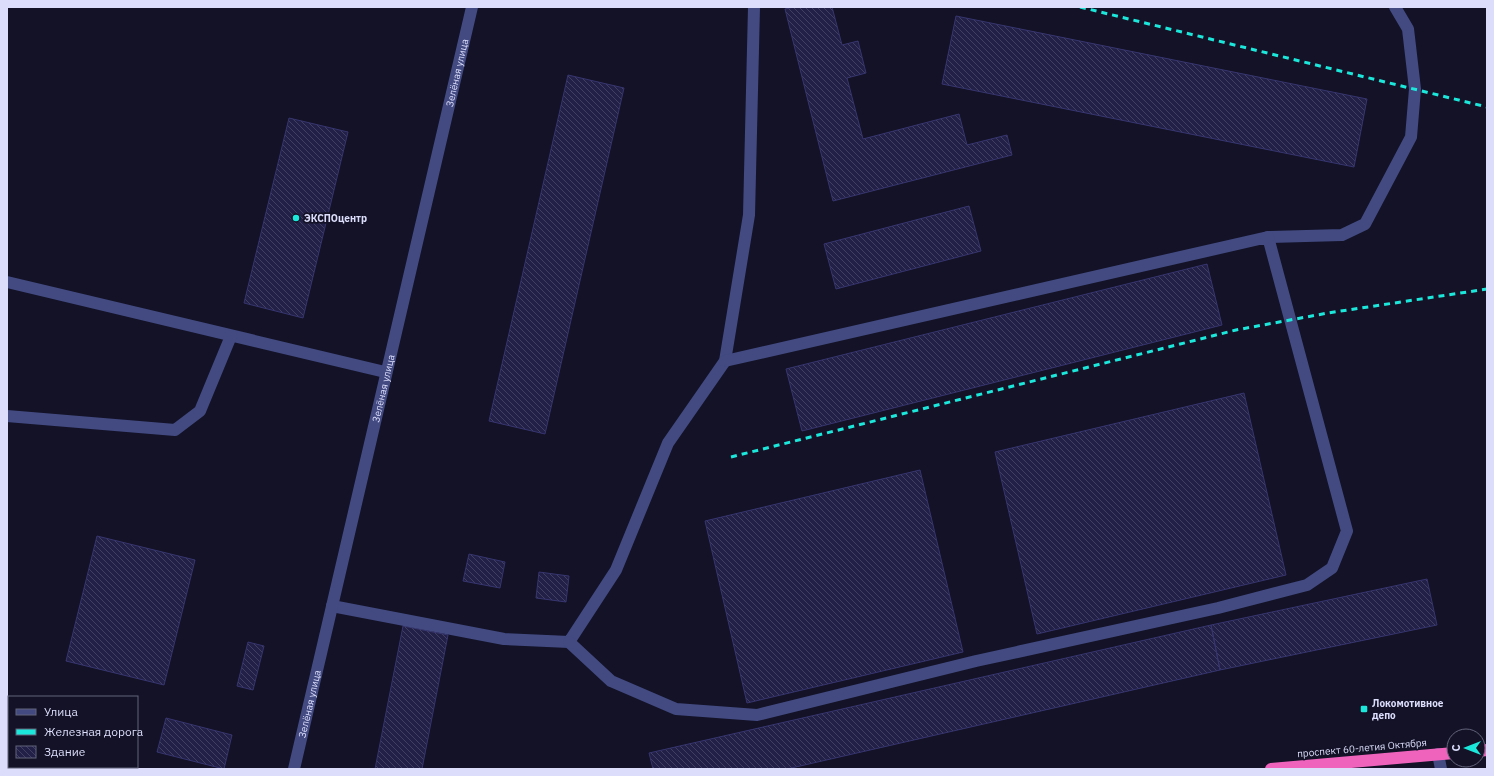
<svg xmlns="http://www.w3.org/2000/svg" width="1494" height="776" font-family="'IBM Plex Sans',sans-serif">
	<defs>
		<pattern id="building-back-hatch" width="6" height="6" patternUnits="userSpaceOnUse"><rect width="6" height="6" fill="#222046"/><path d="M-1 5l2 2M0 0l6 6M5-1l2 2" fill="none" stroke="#424062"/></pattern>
	</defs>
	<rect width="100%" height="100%" fill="#131227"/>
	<!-- building -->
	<path fill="url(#building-back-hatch)" stroke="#37356f" d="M794,7H832L842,45L858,41L866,73L847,78L863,139L959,114L967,145L1007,135L1012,155L833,201L785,9Z
		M956,16L1367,99L1354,167L942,84Z
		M568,75L624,88L545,434L489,421Z
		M289,118L348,132L303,318L244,303Z
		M969,206L981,251L836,289L824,244Z
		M1207,264L1222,325L802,431L786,369Z
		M1244,393L1286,575L1037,634L995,452Z
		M920,470L963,652L747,703L705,521Z
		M97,536L195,560L164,685L66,661Z
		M469,554L505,562L500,588L463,581Z
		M539,572L569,576L566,602L536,598Z
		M1427,579L1437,625L1220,670L1211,625Z
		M1211,625L1220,670L787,769H653L649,753Z
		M403,626L448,635L422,769H375Z
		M248,642L264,646L253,690L237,686Z
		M166,718L232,735L224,769L157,752Z
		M7,732H9V766H7Z
		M29,767H82V769H29Z"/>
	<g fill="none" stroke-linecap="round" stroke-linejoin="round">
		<!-- minor -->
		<g stroke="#424a81" stroke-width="12">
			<path d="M1268,237L1342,235L1365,224L1411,137L1415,89L1408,29L1395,7"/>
			<path d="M7,282L385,372"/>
			<path d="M7,416L175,430L200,411L231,336"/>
			<path d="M332,606L504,639L569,642L616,570L668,443L725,361L749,215L754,7"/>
			<path d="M569,642L611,681L676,709L757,715L976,661L1218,608L1307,585L1332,568L1347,531L1268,237L725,361"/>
			<path d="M7,720L9,721"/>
			<path d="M1438,754L1441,769"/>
			<path d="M115,767L118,769"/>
			<path id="s1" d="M294,769L472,7"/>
		</g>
		<!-- highway -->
		<path stroke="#ef63bd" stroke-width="12" d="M1478,751L1487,750
			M1271,769L1454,753"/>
		<!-- rail -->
		<path stroke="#1be8db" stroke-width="3" stroke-dasharray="6 5" stroke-linecap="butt" d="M1080,7L1487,107
			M731,457L1236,330L1328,313L1487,289"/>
	</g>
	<!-- markers -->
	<g fill="#1be8db" stroke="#131227" stroke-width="1.5">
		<circle cx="296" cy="218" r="4"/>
		<rect x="1360" y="705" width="8" height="8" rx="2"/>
	</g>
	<g text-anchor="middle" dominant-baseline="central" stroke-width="3.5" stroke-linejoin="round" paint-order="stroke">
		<!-- street labels -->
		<g font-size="10" fill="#dcddfb" stroke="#131227">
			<text stroke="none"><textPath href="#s1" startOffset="715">Зелёная улица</textPath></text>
			<text stroke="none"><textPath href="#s1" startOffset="391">Зелёная улица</textPath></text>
			<text stroke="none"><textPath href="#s1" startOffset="67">Зелёная улица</textPath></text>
			<text transform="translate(1362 748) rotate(-5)">проспект 60-летия Октября</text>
		</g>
		<!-- poi labels -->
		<g font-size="10" font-weight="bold" fill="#dcddfb" stroke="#131227" text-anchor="start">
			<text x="304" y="218">ЭКСПОцентр</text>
			<text x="1372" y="703">Локомотивное<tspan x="1372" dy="12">депо</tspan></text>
		</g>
	</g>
	<!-- border -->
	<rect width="1494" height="776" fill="none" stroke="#dcddfb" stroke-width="16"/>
	<!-- legend -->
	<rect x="8" y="696" width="130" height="72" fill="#131227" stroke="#63637c"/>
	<rect x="16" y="709" width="20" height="6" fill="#424a81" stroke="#63637c"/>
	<text x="44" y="716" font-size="12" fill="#dcddfb">Улица</text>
	<rect x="16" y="729" width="20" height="6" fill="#1be8db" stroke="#63637c"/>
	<text x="44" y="736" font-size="12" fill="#dcddfb">Железная дорога</text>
	<rect x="16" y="746" width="20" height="12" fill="url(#building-back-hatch)" stroke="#63637c"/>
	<text x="44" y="756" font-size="12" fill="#dcddfb">Здание</text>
	<!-- north arrow -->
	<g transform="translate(1466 748) rotate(270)"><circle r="19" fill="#131227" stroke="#63637c"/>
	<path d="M0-3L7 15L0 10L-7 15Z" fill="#1be8db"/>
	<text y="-6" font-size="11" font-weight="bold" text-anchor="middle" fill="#dcddfb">С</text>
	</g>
</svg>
